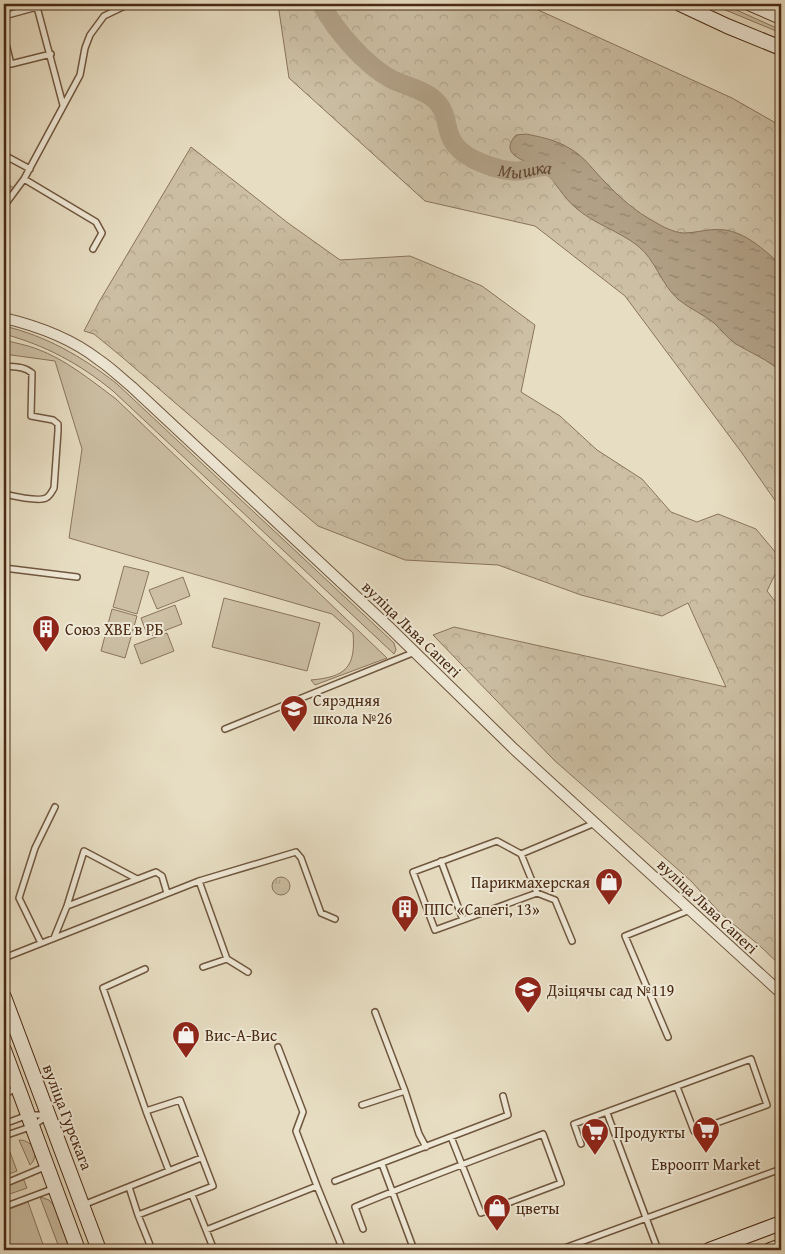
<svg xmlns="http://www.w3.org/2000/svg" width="785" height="1254" font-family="'Gentium Book Plus',serif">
	<defs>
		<pattern id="forest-crowns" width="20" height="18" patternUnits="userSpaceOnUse" patternTransform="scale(1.25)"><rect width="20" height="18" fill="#ccbfa4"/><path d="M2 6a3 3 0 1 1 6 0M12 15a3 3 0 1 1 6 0" fill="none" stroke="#b1a48c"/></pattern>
		<pattern id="park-tufts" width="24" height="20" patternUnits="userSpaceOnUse" patternTransform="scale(1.25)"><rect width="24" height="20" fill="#ccbfa4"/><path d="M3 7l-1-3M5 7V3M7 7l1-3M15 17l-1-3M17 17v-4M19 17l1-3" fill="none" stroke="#b1a48c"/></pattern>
		<pattern id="water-ripples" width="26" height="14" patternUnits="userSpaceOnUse" patternTransform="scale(1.25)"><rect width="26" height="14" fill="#b1a086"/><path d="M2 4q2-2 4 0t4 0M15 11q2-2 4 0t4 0" fill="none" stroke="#92836c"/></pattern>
	</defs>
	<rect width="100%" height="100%" fill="#e7ddc2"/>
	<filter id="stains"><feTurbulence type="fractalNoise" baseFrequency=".004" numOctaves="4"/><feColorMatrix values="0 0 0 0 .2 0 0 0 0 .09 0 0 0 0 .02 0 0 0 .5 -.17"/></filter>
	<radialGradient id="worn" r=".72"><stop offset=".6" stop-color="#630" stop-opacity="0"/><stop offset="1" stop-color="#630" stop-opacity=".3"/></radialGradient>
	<!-- grass -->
	<path fill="#ccbfa4" stroke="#8a745c" d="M711,4H723L781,30V33Z
		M4,182L14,188L4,201Z
		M4,326C46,336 81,356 116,383L394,643L396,650L394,654L113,391C80,364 45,345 4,334Z
		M4,340C15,343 27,345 37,349C65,359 92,381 116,399L387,658L315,685L311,680C345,677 356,668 353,633L332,614L69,538L82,449L55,361L4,354Z
		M124,566L149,572L137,614L113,607Z
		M183,577L190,596L157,609L149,590Z
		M224,598L320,623L307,671L212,647Z
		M175,605L182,624L148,637L141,618Z
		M112,609L137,616L125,658L101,651Z
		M167,633L174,651L141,664L134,645Z
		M19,1140C34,1140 40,1156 30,1165Z
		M8,1147L17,1171L4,1176V1149Z
		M23,1178L27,1188L4,1196V1186Z
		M40,1197L49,1200L54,1206L70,1250H60Z
		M28,1202L45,1250H4V1211Z"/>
	<!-- forest -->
	<path fill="url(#forest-crowns)" stroke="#8a745c" d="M278,4H525L732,98L781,126V509L742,453L625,296L535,226L425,201L289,78Z
		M191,147L288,223L340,260L410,256L482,286L535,325L521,392L560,416L597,450L642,479L671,512L697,522L718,514L756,529L781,559V562L767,591L781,609V966L759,945L721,914L691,881L554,760L433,635L454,627L726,687L688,603L662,616L581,595L498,565L405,560L318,526L122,357L94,334L84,331L99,302Z"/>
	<!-- park -->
	<path fill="url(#park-tufts)" stroke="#8a745c" d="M272 886a9 9 0 1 1 18 0a9 9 0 1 1-18 0Z"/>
	<!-- water -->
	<path fill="url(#water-ripples)" stroke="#877158" d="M526,134C541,137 556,140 569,148C584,156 593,170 605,182C619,197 636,212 655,222C663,227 673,232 683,233C697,233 710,228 725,230C746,233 763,249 779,263L781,265V372C769,360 751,353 736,344C727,338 722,330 714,323C703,314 690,309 679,300C661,285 656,260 638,246C619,231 594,224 576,208C563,198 556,181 543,171C531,161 496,157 516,135Z"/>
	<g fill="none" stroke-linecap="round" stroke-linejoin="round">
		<!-- river -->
		<path stroke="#b1a086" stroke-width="19" id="s1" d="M321,4C336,31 364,64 391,79C405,86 423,89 435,100C455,119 437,140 473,159C485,165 500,170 513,171C529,173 548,158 559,174"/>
		<defs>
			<path id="service" d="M4,16L37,7L63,105
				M4,36L11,64L51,54
				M4,155L30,169
				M24,179L96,222L102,233L93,249
				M4,206L24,179L80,75L85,48L90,35L104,16L129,4
				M4,366C14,367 24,366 32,373L31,416L53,420L58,424V431L54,488C52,491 50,496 46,498C38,502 13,496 4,494
				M4,568L77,577
				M225,729L415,652
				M521,854L595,823
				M441,861L463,920
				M199,881L296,852L301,858L321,913L335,919
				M537,893L435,930L413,872L497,841L521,854L537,893L555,900L572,941
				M67,906L84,851L137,879
				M54,938L67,906L70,905L156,872L162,876L167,893
				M41,943L19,898L35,848L55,807
				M4,958L199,881L227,959L248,972
				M203,967L227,959
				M145,969L103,988L146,1111L169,1171
				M375,1012L405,1091L419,1134L426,1147
				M668,1037L625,936L690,910
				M278,1047L303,1112L296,1131L317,1186
				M4,1094L18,1088
				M362,1105L405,1091
				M607,1113L658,1250
				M4,1124L28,1115H46
				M4,1136L33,1126L48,1115
				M581,1144L574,1124L751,1059L767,1105L694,1131L677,1087
				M382,1164L414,1250
				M335,1181L508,1115L503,1096
				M4,1184L47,1166
				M129,1187L138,1215L213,1186L180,1100L146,1111
				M192,1195L214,1250
				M83,1205L201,1158
				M4,1207L55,1188
				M138,1215L152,1250
				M363,1229L355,1207C417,1181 480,1158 543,1134L561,1183L481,1213L451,1137
				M206,1230L317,1186L343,1250
				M559,1250L781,1169"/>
			<path id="minor" d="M4,318C38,326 71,338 99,360C111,368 121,378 132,387L390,628L515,750L781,993"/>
			<path id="secondary" d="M680,4L727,26L781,48
				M751,4L781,17
				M4,997L99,1250
				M4,1050L78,1250
				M709,1250L781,1223
				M770,1250L781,1246"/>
		</defs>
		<!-- service casing -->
		<use href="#service" stroke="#70573f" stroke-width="8"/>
		<!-- minor casing -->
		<use href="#minor" stroke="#70573f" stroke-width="12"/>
		<!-- secondary casing -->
		<use href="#secondary" stroke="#492a13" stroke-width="16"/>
		<!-- service -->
		<use href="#service" stroke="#efe9d7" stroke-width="5"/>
		<!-- minor -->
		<use href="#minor" stroke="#efe9d7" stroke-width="10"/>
		<!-- secondary -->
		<use href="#secondary" stroke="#efe9d7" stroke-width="14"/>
	</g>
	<!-- icons -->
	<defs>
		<symbol id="building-pin" viewBox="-11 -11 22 30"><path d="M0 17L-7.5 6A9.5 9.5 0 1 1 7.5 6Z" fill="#8f2418" stroke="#efe9d7"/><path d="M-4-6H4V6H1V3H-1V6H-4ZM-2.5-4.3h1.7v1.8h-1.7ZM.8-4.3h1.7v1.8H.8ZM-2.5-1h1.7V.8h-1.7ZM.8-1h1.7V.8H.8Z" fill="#fff"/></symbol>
		<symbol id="school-pin" viewBox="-11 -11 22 30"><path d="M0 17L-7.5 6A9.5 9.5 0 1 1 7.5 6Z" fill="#8f2418" stroke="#efe9d7"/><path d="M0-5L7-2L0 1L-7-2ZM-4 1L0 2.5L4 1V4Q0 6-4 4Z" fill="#fff"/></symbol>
		<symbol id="shop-pin" viewBox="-11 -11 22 30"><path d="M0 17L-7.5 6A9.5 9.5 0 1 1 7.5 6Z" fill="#8f2418" stroke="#efe9d7"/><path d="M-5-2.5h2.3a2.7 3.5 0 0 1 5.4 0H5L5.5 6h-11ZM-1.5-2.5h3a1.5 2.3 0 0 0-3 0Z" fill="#fff"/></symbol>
		<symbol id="supermarket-pin" viewBox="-11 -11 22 30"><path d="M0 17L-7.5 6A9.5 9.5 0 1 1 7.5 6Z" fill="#8f2418" stroke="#efe9d7"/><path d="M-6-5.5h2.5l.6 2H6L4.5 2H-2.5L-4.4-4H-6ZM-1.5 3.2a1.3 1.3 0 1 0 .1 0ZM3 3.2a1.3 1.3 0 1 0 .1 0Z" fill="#fff"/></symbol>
	</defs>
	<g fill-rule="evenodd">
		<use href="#building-pin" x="30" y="613" width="32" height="43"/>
		<use href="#school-pin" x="278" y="693" width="32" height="43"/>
		<use href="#shop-pin" x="593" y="866" width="32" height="43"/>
		<use href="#building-pin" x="389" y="893" width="32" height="43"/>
		<use href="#school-pin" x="512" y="974" width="32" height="43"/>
		<use href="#shop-pin" x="170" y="1019" width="32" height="43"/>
		<use href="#supermarket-pin" x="690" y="1114" width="32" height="43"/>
		<use href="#supermarket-pin" x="579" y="1116" width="32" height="43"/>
		<use href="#shop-pin" x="481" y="1192" width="32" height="43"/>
	</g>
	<g text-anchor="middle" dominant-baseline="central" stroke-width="4" stroke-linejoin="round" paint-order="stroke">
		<!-- poi labels -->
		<g font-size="16" fill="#492a13" stroke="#efe9d7" text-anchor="start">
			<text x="65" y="629">Союз ХВЕ в РБ</text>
			<text x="313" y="700">Сярэдняя<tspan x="313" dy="18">школа №26</tspan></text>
			<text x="590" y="882" text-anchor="end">Парикмахерская</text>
			<text x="424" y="909">ППС «Сапегі, 13»</text>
			<text x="547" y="990">Дзіцячы сад №119</text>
			<text x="205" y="1035">Вис-А-Вис</text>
			<text x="614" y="1132">Продукты</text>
			<text x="706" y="1164" text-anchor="middle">Евроопт Market</text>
			<text x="516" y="1208">цветы</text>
		</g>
		<!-- street labels -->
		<g font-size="16" fill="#492a13" stroke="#efe9d7">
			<text transform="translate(412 629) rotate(44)">вуліца Льва Сапегі</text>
			<text transform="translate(708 906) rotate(43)">вуліца Льва Сапегі</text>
			<text transform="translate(68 1117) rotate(69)">вуліца Гурскага</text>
		</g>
		<!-- water labels -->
		<g font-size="18" font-style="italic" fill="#634830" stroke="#efe9d7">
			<text stroke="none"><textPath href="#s1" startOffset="280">Мышка</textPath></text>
		</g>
	</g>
	<!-- margin -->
	<rect width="785" height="1254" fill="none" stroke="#e7ddc2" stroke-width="20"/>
	<rect x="5" y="5" width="775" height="1244" fill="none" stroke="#492a13" stroke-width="2.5"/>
	<rect x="10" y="10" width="765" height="1234" fill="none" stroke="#492a13"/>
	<rect width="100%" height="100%" filter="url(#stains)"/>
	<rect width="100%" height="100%" fill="url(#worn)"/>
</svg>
